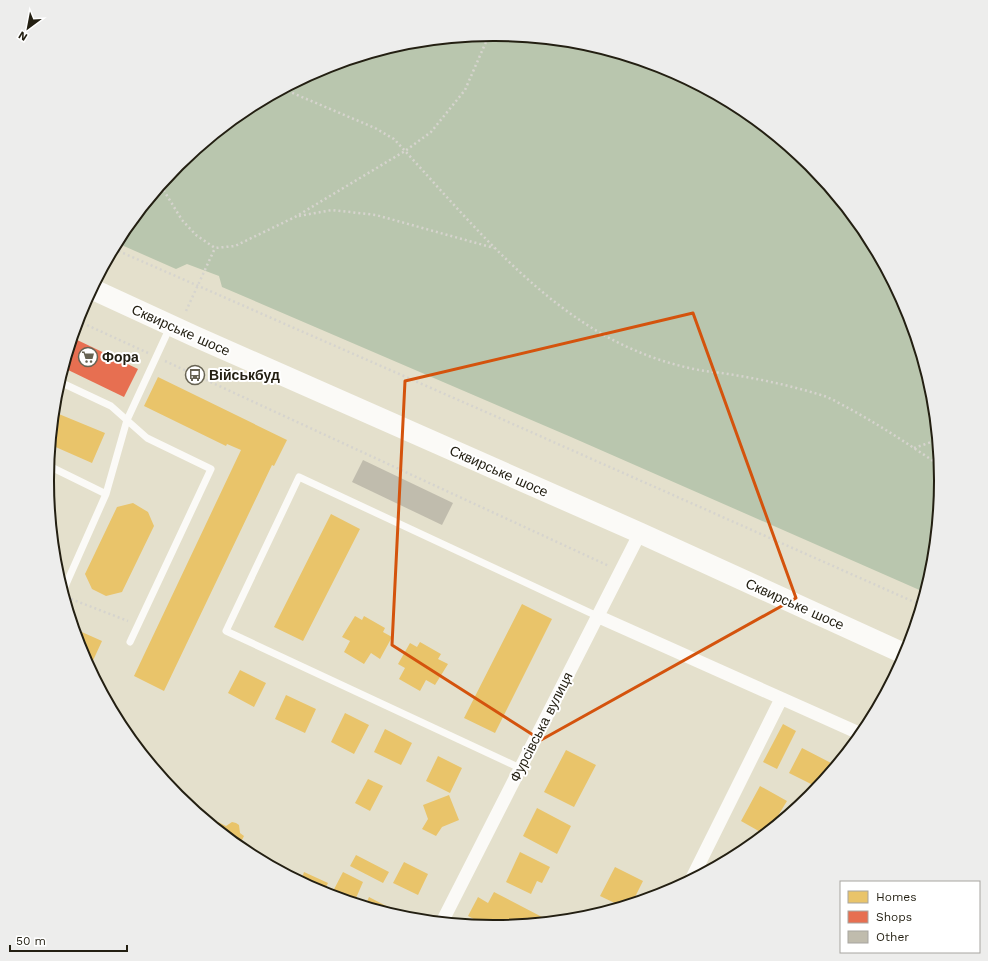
<svg xmlns="http://www.w3.org/2000/svg" width="988" height="961" font-family="'Work Sans',sans-serif">
	<rect width="100%" height="100%" fill="#e4e0cc"/>
	<!-- forest -->
	<path fill="#b9c6ae" d="M494,34L581,43L665,68L742,109L810,165L865,233L907,310L932,394L940,481L932,568L924,592L571,437L222,287L219,276L187,264L176,269L117,243L123,232L178,165L246,109L323,68L407,43Z"/>
	<!-- homes -->
	<path fill="#e9c46a" d="M158,377L287,440L274,466L272,465L164,691L134,676L241,450L227,444L226,446L144,406Z
		M54,412L105,433L92,463L51,445Z
		M133,503L148,512L154,526L122,592L106,596L92,589L85,574L117,507Z
		M331,514L360,529L303,641L274,627Z
		M522,604L552,619L495,733L464,718Z
		M355,616L362,620L364,616L385,628L383,632L392,637L380,659L371,653L364,664L344,652L350,641L342,637Z
		M75,629L102,641L90,667L81,651Z
		M420,642L441,654L438,659L448,664L435,685L426,680L420,691L399,679L405,668L398,664L410,643L417,647Z
		M240,670L266,683L254,707L228,693Z
		M286,695L316,709L305,733L275,719Z
		M345,713L369,725L354,754L331,742Z
		M783,724L796,731L777,769L763,762Z
		M385,729L412,743L401,765L374,752Z
		M802,748L835,765L817,787L789,773Z
		M566,750L596,765L574,807L544,792Z
		M438,756L462,768L450,793L426,781Z
		M368,779L383,786L370,811L355,803Z
		M760,786L787,801L776,819L780,821L764,834L741,821Z
		M449,795L459,820L442,827L436,836L422,829L428,819L423,805Z
		M537,808L571,826L557,854L523,836Z
		M218,822L226,826L232,822L236,823L239,825L240,833L244,836L239,846L216,827Z
		M520,852L550,867L542,883L537,881L531,894L506,882Z
		M356,855L389,872L383,883L350,866Z
		M404,862L428,874L418,895L393,883Z
		M615,867L643,881L632,903L621,906L600,896Z
		M304,872L328,883L323,893L301,881Z
		M343,872L363,882L356,898L351,896L349,901L331,895Z
		M494,892L542,917L539,923L494,927H489L468,916L478,897L488,903Z
		M369,897L411,919L365,906Z"/>
	<!-- shops -->
	<path fill="#e76f51" d="M73,338L138,369L124,397L64,368Z"/>
	<!-- building -->
	<path fill="#c0bcad" d="M363,460L453,503L442,525L352,482Z"/>
	<g fill="none" stroke-linecap="round" stroke-linejoin="round">
		<!-- path -->
		<path stroke="#d6d4ce" stroke-width="2.5" stroke-dasharray="2 3" stroke-linecap="butt" d="M283,89L375,128L394,139C465,215 540,312 639,352C655,359 672,364 689,368C702,371 715,372 728,374C760,379 793,386 824,396C833,399 842,405 850,409C881,426 910,445 939,465
			M161,186L182,220L196,235L215,248L235,246L295,217L405,151L431,132L465,90L489,35
			M299,216L332,210L376,215L494,248
			M114,249L479,409L921,605
			M186,311L215,248
			M78,321L148,353
			M165,361L609,566
			M914,448L937,440
			M71,599L128,621"/>
		<!-- lane -->
		<path stroke="#fbfaf7" stroke-width="7" d="M60,382L111,406L147,438L211,469L130,642
			M49,466L106,494
			M63,591L106,494L127,420L170,327
			M520,768L226,631L299,477L597,616"/>
		<!-- street -->
		<path stroke="#fbfaf7" stroke-width="13" d="M597,616L861,734
			M692,878L781,699
			M442,922L640,533"/>
		<!-- primary -->
		<path stroke="#fbfaf7" stroke-width="21" d="M92,289L194,336L640,533L905,654"/>
	</g>
	<!-- marked area -->
	<path fill="none" stroke="#d4530d" stroke-width="3" stroke-linejoin="round" d="M693,313L796,598L541,740L392,645L405,381Z"/>
	<!-- icons -->
	<defs>
		<symbol id="supermarket-ring" viewBox="-11 -11 22 22"><circle r="9.5" fill="#fff" stroke="#676353" stroke-width="1.5"/><path d="M-6-5.5h2.5l.6 2H6L4.5 2H-2.5L-4.4-4H-6ZM-1.5 3.2a1.3 1.3 0 1 0 .1 0ZM3 3.2a1.3 1.3 0 1 0 .1 0Z" fill="#676353"/></symbol>
		<symbol id="bus-ring" viewBox="-11 -11 22 22"><circle r="9.5" fill="#fff" stroke="#676353" stroke-width="1.5"/><path d="M-5-6H5V4H4V6H2V4H-2V6H-4V4H-5ZM-3.5-4V0h7V-4ZM-3.5 1.2v1.5H-2V1.2ZM2 1.2v1.5H3.5V1.2Z" fill="#676353"/></symbol>
	</defs>
	<g fill-rule="evenodd">
		<use href="#supermarket-ring" x="77" y="346" width="22" height="22"/>
		<use href="#bus-ring" x="184" y="364" width="22" height="22"/>
	</g>
	<g text-anchor="middle" dominant-baseline="central" stroke-width="4" stroke-linejoin="round" paint-order="stroke">
		<!-- street labels -->
		<g font-size="14" fill="#231f12" stroke="#fff">
			<text transform="translate(181 330) rotate(24)">Сквирське шосе</text>
			<text transform="translate(499 471) rotate(24)">Сквирське шосе</text>
			<text transform="translate(795 604) rotate(24)">Сквирське шосе</text>
			<text transform="translate(541 727) rotate(-63)">Фурсівська вулиця</text>
		</g>
		<!-- poi labels -->
		<g font-size="14" font-weight="bold" fill="#231f12" stroke="#fff" text-anchor="start">
			<text x="102" y="357">Фора</text>
			<text x="209" y="375">Військбуд</text>
		</g>
	</g>
	<!-- crop -->
	<path d="M0 0H988V961H0ZM493 41H495A439 439 0 0 1 934 480V481A439 439 0 0 1 495 920H493A439 439 0 0 1 54 481V480A439 439 0 0 1 493 41Z" fill="#ededec" fill-rule="evenodd"/>
	<path fill="none" stroke="#231f12" stroke-width="2" d="M493 41H495A439 439 0 0 1 934 480V481A439 439 0 0 1 495 920H493A439 439 0 0 1 54 481V480A439 439 0 0 1 493 41Z"/>
	<!-- legend -->
	<rect x="840" y="881" width="140" height="72" fill="#ffffff" stroke="#a7a5a0"/>
	<rect x="848" y="891" width="20" height="12" fill="#e9c46a" stroke="#a7a5a0"/>
	<text x="876" y="901" font-size="12" fill="#231f12">Homes</text>
	<rect x="848" y="911" width="20" height="12" fill="#e76f51" stroke="#a7a5a0"/>
	<text x="876" y="921" font-size="12" fill="#231f12">Shops</text>
	<rect x="848" y="931" width="20" height="12" fill="#c0bcad" stroke="#a7a5a0"/>
	<text x="876" y="941" font-size="12" fill="#231f12">Other</text>
	<!-- north arrow -->
	<g transform="translate(28 28) rotate(212)" stroke="#ffffff" stroke-width="3" paint-order="stroke">
	<path d="M0-3L7 15L0 10L-7 15Z" fill="#231f12"/>
	<text y="-6" font-size="11" font-weight="bold" text-anchor="middle" fill="#231f12">N</text>
	</g>
	<!-- scale -->
	<path d="M10 945v6h117v-6" fill="none" stroke="#231f12" stroke-width="2"/>
	<text x="16" y="945" font-size="12" fill="#231f12" stroke="#ffffff" stroke-width="3" paint-order="stroke">50 m</text>
</svg>
